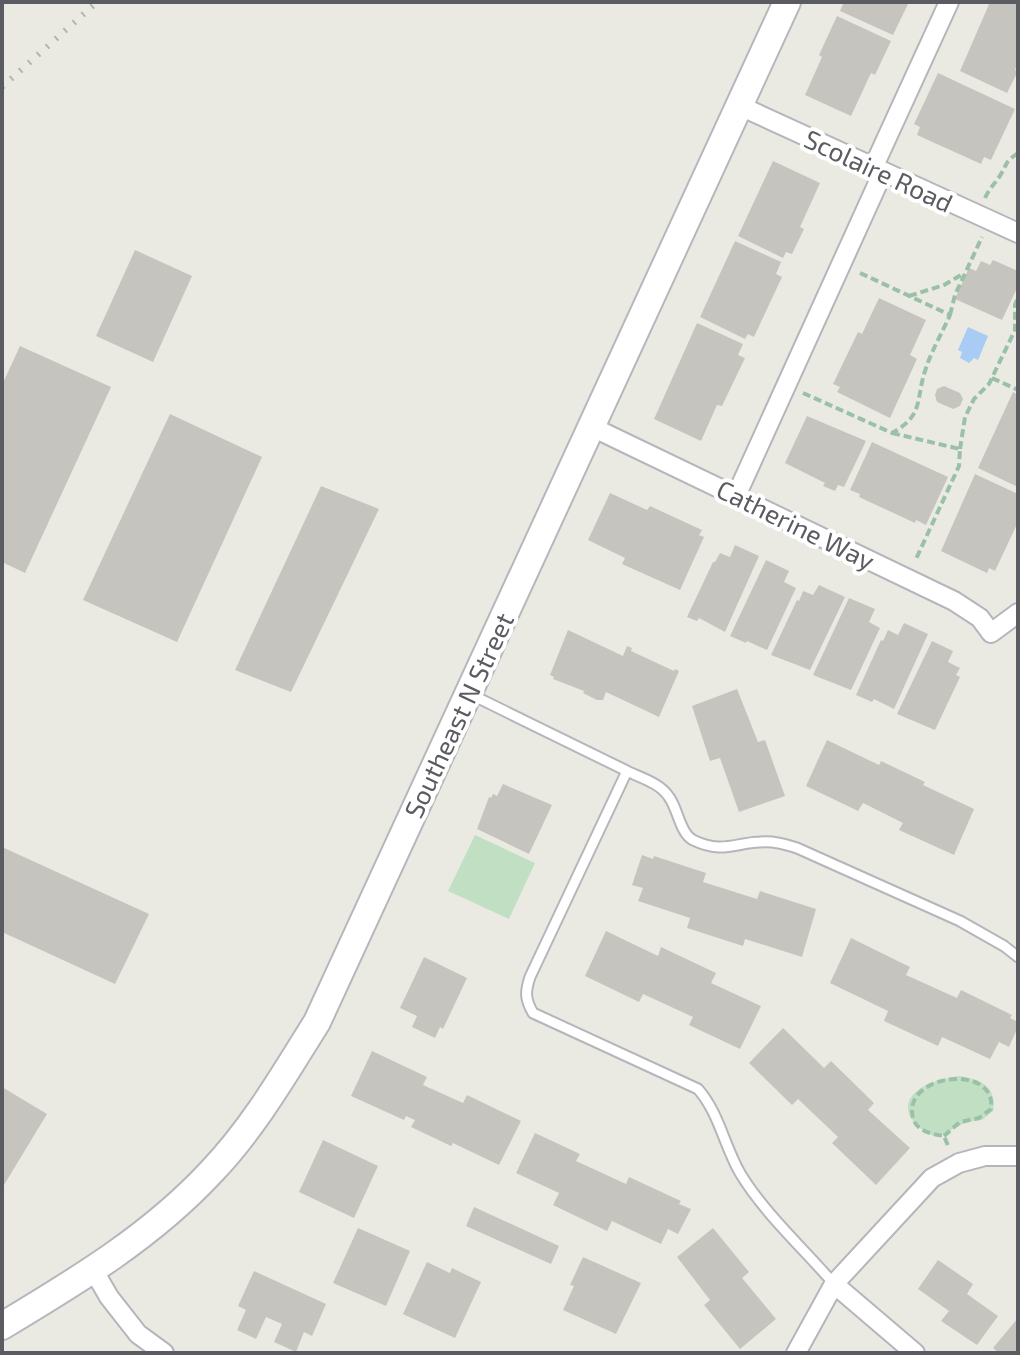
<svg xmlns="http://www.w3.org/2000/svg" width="1020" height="1355" font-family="'Exo 2',sans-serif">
	<rect width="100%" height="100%" fill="#ebeae2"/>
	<!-- green -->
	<path fill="#c1e0c3" d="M475,835L535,863L509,919L448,891Z
		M959,1076C979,1079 998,1086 993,1111L982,1120L967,1122L937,1137C917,1131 895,1109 917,1091C927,1082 946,1078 959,1076Z"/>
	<!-- water -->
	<path fill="#a8ccf4" d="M968,327L988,336L978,360L974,358L969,363L960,358L962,352L958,350Z"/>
	<!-- building -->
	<path fill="#c6c4be" d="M844,2H909L893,35L840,11Z
		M990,2H1018V63L1015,70L1018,71L1007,93L960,71Z
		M837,16L891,41L875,75L871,73L851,116L805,95L822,57L819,55Z
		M938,73L1015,109L991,160L984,157L981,164L917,135L920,127L914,124Z
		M773,161L820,183L800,227L804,229L792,254L786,252L783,258L738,236Z
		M735,241L781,262L776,274L782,277L754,337L748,334L745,339L700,317Z
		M135,250L192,276L153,362L96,336Z
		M993,260L1018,271V286L1002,320L955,299L969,268L976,271L981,261L990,265Z
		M879,298L926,320L910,355L917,359L890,418L837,392L840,387L833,384L858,332L862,334Z
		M697,323L743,344L738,355L745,358L722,406L717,405L701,441L654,419Z
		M20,346L111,387L25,573L2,562V385Z
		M944,386L960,393L963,399L960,406L953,409L937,402L935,395L937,389Z
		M1013,392L1018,395V487L978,468Z
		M170,414L262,457L177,642L83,600Z
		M807,416L866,441L844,487L838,485L835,491L823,486L825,483L785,463Z
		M872,442L948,477L926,525L916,520L915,523L859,497L860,494L850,490Z
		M975,474L1018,494V522L995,571L989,568L987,573L941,551Z
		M321,486L379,509L291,692L235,670Z
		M610,493L647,510L650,506L702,530L699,535L704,537L680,590L622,564L625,558L588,540Z
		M735,545L759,556L725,632L699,618L697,621L687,617L713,562H715L720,553L730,557Z
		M766,560L789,571L784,582L796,588L767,650L747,641L746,643L730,636Z
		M819,585L845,597L810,670L771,655L797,600L799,601L803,591L813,595Z
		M849,598L875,609L869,622L880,628L851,690L813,675Z
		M904,623L928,634L894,709L874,699L872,702L856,695L881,640L883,641L888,630L898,635Z
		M568,630L623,656L627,646L632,648L631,651L674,671L675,669L679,671L659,717L606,692L603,700H597L583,693L584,691L553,679L554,677L550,675Z
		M932,641L953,651L948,662L960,668L956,675L960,677L935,730L897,714Z
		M737,689L758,742L765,740L785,796L739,812L720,758L710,761L692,706Z
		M827,740L879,765L881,761L925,782L923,785L974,809L954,855L899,830L903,823L863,803L858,811L806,786Z
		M503,784L552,805L529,854L477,829L489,797L491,798L493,794L497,796Z
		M2,847L149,914L115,984L2,932Z
		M642,855L653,859L654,856L706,873L703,882L757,899L760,891L816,909L802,957L745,939L743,946L687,928L690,918L638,901L643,888L632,885Z
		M606,931L658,956L661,947L716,973L711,983L761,1006L740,1049L689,1025L693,1017L643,994L639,1002L585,976Z
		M851,938L910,967L906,975L957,998L961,990L1012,1015L1010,1018L1018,1022V1027L1009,1047L999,1042L990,1059L942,1037L938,1046L884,1021L888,1011L830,983Z
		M424,957L467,978L443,1029L440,1027L435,1038L412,1027L417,1016L400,1008Z
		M783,1028L824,1068L831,1061L874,1103L868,1110L910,1148L876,1185L832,1143L838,1137L798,1099L792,1105L749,1063Z
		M372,1051L427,1077L423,1085L463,1103L467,1095L521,1121L499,1165L453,1143L451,1146L411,1127L415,1120L406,1116L404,1120L351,1096Z
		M2,1087L47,1114L4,1185L2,1184Z
		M535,1133L580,1154L576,1161L626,1184L629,1177L681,1201L679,1204L691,1209L678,1234L668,1229L661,1244L612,1221L607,1231L553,1205L559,1193L516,1173Z
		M323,1140L378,1166L354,1218L299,1192Z
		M474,1207L559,1246L551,1264L466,1226Z
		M358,1228L410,1251L386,1306L333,1283Z
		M713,1228L749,1272L742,1278L776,1319L740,1349L704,1305L710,1300L677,1257Z
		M583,1257L641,1283L616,1334L563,1310L574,1286L570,1285Z
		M938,1260L973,1284L967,1294L998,1316L977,1345L941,1321L949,1311L918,1289Z
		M427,1262L450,1273L452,1268L481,1282L455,1338L403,1314Z
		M254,1271L326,1304L312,1336L304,1332L296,1352L274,1342L282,1324L266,1317L256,1339L237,1330L246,1310L238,1306Z
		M1018,1318V1353H999L993,1348Z"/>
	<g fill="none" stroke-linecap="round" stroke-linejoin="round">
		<defs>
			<path id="lane" d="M472,695L627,771
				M834,1284C803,1248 764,1213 740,1173C724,1145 719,1113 698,1089L533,1013C525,999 525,992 530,977L627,771C641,778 660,783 669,797C678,809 680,833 693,840C722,854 734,843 760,842C774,841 784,844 797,848L960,921L1004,946L1018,957"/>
			<path id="street" d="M740,106L1018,233
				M873,168L949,2
				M592,427L954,601L980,618L991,633L1018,613
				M736,496L883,172
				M94,1271L109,1297L138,1334L164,1353
				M834,1284L915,1353
				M796,1353L834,1284L932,1178L959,1163L985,1156H1018"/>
			<path id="secondary" d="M2,1326C77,1281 152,1236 212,1171C254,1127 285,1073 317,1022L787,2"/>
		</defs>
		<!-- lane casing -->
		<use href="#lane" stroke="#b4b6bb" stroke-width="13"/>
		<!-- street casing -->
		<use href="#street" stroke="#b4b6bb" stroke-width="22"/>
		<!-- secondary casing -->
		<use href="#secondary" stroke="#b5b7bc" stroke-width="30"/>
		<!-- path -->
		<path stroke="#9ac0a8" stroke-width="4" stroke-dasharray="8 4" stroke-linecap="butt" d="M985,198C990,187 996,183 1001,174C1008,162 1005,162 1018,153
			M909,296L944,285L963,274
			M950,315L955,295L982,237
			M992,378L1018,390
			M803,393L892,433C925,415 915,399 926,368C932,350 942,333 950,315L858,272
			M892,433L960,449L959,466L916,559
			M960,449L965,417L974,399L989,384L1015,330V305L1018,297
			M944,1136L960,1122L979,1118L991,1109C997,1062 901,1074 913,1118C917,1132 932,1134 944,1136L949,1148"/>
		<!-- lane -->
		<use href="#lane" stroke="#fff" stroke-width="9"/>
		<!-- street -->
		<use href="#street" stroke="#fff" stroke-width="18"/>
		<!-- secondary -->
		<use href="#secondary" stroke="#fff" stroke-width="26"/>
		<!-- rail -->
		<path stroke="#b2b3b3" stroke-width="6" stroke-dasharray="2 10" stroke-linecap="butt" d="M2,87L97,2"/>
	</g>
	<g text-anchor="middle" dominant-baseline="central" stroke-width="8" stroke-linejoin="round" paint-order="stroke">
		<!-- street labels -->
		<g font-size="26" fill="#5a5c61" stroke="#fff">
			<text transform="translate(879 170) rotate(25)">Scolaire Road</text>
			<text transform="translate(796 524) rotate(26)">Catherine Way</text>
			<text transform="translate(458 715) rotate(-65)">Southeast N Street</text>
		</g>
	</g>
	<!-- border -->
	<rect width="1020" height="1355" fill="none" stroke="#5a5c61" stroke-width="8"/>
</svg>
